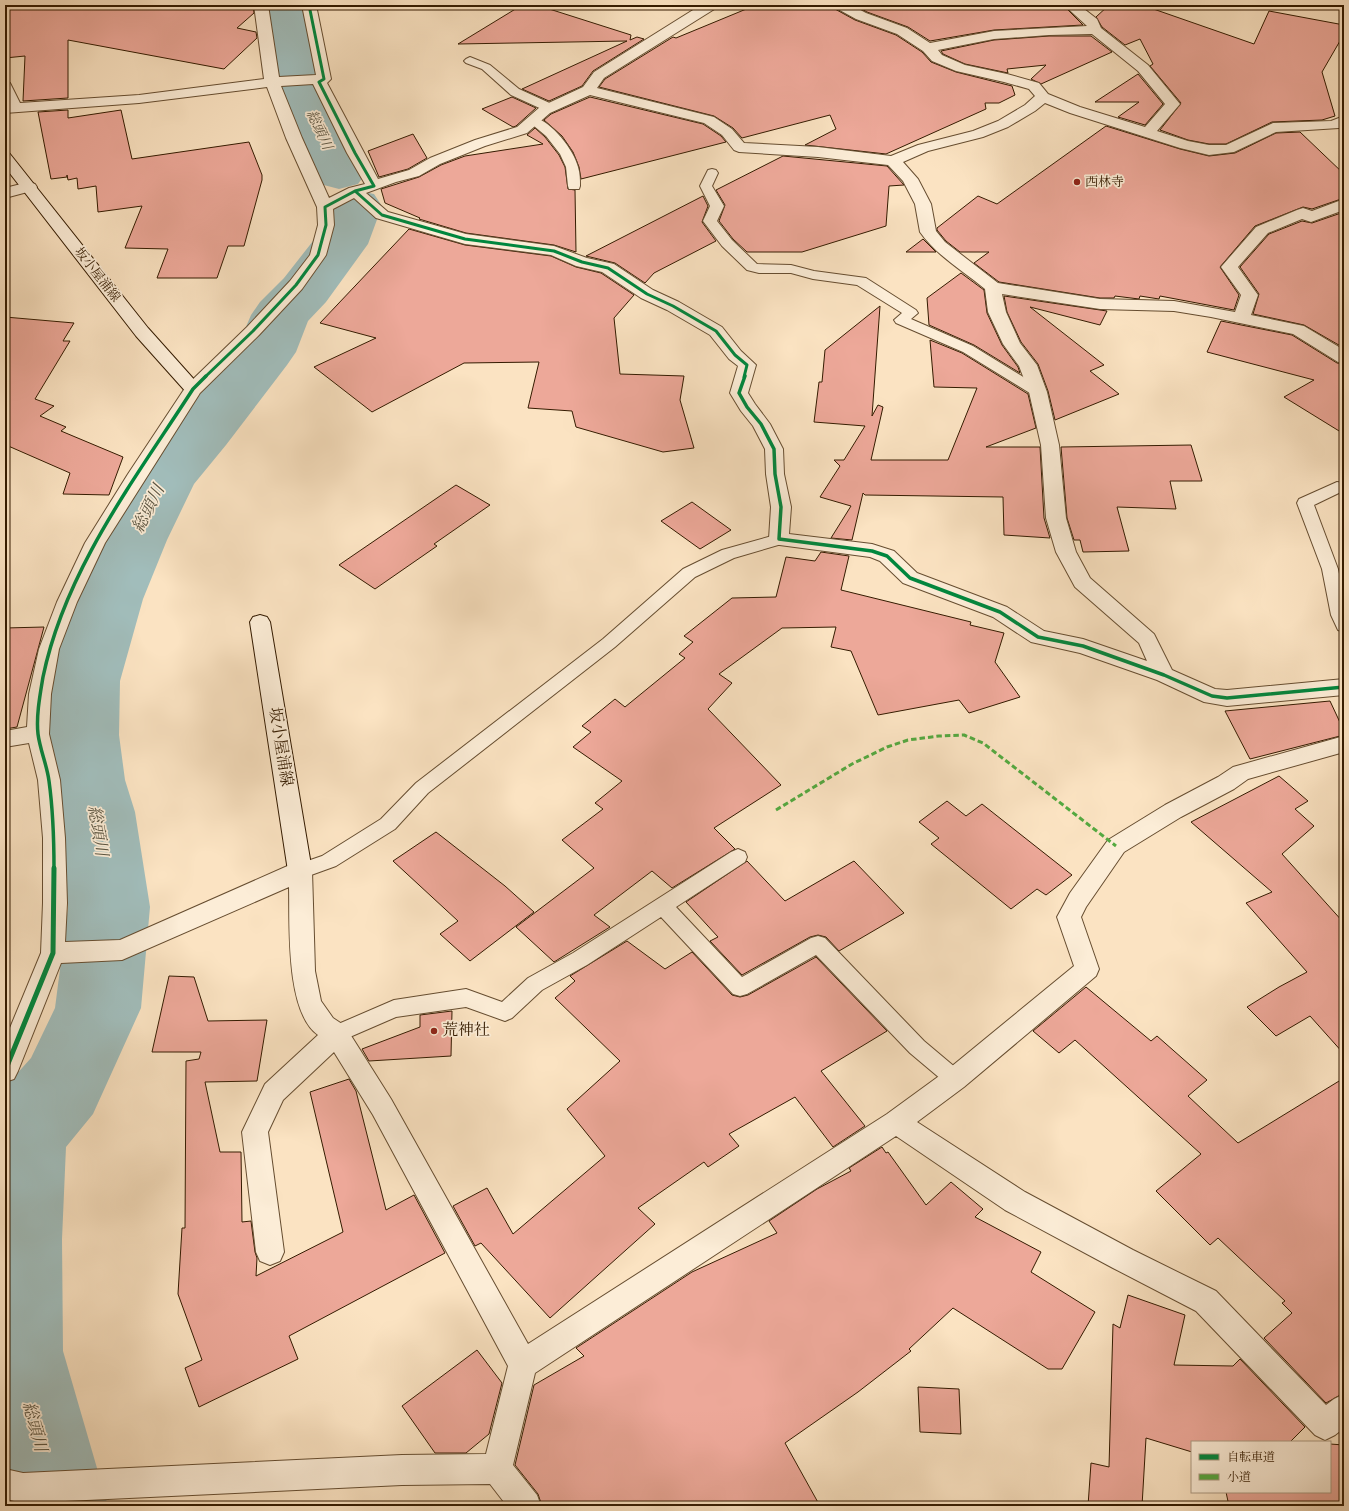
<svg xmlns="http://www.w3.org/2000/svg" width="1349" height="1511" font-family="'IM FELL English','Noto Serif JP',serif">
	<rect width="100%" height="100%" fill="#fbe3c2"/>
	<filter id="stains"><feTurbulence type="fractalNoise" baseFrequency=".005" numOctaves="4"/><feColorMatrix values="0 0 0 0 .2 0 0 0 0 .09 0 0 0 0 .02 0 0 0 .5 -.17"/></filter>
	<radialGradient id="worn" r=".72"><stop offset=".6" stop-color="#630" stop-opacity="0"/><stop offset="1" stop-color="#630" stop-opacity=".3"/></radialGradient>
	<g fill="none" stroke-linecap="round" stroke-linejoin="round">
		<!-- river -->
		<path fill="#a1bdbb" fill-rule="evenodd" d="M261,5H309L320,71L316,77L325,88L366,173L358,184L339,189L320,184L312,173L275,88L279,82L270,71Z
			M355,190L374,194L382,206L368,244L326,302L308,321L296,352L287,365L226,445L194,484L167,540L143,599L120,681L119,735L125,780L135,812L150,907L141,1008L93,1114L66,1147L62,1239L63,1351L108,1506H5V1087L31,1058L55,1008L68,907L57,812L49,780L43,735L46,681L73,599L99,540L132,476L142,461L182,417L237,348L251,315L260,302L284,278L313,241L328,206L336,194Z"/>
	</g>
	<!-- building -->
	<path fill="#eda899" stroke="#341b00" d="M5,5H253L254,13L237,28L256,32L257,38L224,69L68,40V98L23,101L25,56L5,58Z
		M522,5H530L541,9L543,7L631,35L630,40L637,37L644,39L593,71L582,86L549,101L522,89L627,41L458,44Z
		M756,5H833L835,9L855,20L896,35L922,52L931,62L956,72L1012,86L1015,95L999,103H985L986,109L886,154L805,145L836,129L830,115L742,138L733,128L714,116L599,87L605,79L673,37L676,38Z
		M854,5H1063L1083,25L994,30L930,41L908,27L867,12Z
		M1109,5H1142L1254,44L1269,11L1344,25V34L1322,72L1335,116L1322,120L1272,122L1226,144H1209L1188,140L1160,130L1181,103L1150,66L1153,64L1140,39L1125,45L1102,27L1096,17Z
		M1049,36H1091L1112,52L1041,84L1031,79L1046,65L1007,69L1008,73L965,64L943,54L941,51L994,40Z
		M1138,74L1163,104L1145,125L1118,117L1139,102H1095Z
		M512,97L536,108L516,126L513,127L482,109Z
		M590,97L703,124L721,136L726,142L581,179L579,167L573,152L562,136L544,120L551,114Z
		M68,110V118L121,110L132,159L249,142L262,175V180L244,246H228L217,278H157L168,249L125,248L142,206L98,212L96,186L78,189L77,178L68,180L67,175V177L51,179L38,112Z
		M1106,126L1180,149L1209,156L1235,153L1276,133L1300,132L1344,174V198L1312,209L1303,207L1255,226L1220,267L1239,295L1234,310L1160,296L1159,299L1140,296L1139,299L1115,296L1114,298H1100L999,282L974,263L989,252H960L946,241L937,230V228L978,196L997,204Z
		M535,128L545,137L559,155L565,167L568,189L575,190L576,252L554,245L466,233L419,219L420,218L385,203L381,189L419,177L441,165L465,156L543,144L527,135Z
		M413,134L427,158L408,169L379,177L368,151Z
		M783,156L887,166L904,185L889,186L886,226L802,252H747L733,239L719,221L725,205L716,190Z
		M703,196L708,206L702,222L716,241L654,273L645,283L615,263L586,256Z
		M1344,212V348L1304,325L1253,314L1259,294L1240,267L1269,234L1302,221L1312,223Z
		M409,229L465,245L551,256L576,267L601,273L634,295L614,318L620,374L684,376L680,400L694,448L663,452L576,427L572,411L528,408L539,362L464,363L372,412L314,367L376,338L320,323Z
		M923,239L936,252H906Z
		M961,273L984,290L987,313L1002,345L1018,367L1020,373L974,345L929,325L927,298Z
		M1004,296L1107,311L1100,325L1030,307L1104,365L1090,371L1119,394L1055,420L1048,391L1038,364L1021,342L1007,312Z
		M880,306L872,416L878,405L883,407L871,460H948L977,388L934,387L930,340L962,353L1028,394L1036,428L986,447H1040L1044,518L1050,538L1004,535L1003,497L865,495L863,493L852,540L831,538L851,506L820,497L840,466L834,460H844L865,426L814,422L819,382H822L825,350Z
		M5,317L74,323L63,341H70L35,399L54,406L40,416L66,427L61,431L123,457L109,495L63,494L70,473L6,445L5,447Z
		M1221,321L1292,335L1337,363L1344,364V434L1284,397L1314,380L1207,352Z
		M1191,445L1202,481H1170L1176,509L1117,507L1129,551L1083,552L1080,540H1074L1067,518L1061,447Z
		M456,485L490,505L434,544L437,546L375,589L339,565Z
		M692,502L731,530L700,549L661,521Z
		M821,552L849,556L841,590L971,622L970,625L1004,633L995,662L1020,697L969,713L959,700L878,715L851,651L831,647L836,627L782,628L719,674L732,683L708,709L781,785L714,828L735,849L672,888L652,871L594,915L610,927L554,962L516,927L594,868L562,840L603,809L595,803L622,781L573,747L591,732L582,726L615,699L625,707L685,658L679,654L693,642L684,636L732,598L776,597L786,557L815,561Z
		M44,627L17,727L5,729V628Z
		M1330,701L1344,731V735L1250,759L1225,711Z
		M1279,776L1308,801L1295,809L1314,826L1282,854L1344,923V1054L1310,1016L1276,1036L1247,1007L1279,987L1307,972L1246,903L1272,892L1191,822Z
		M947,801L966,816L982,804L1072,875L1046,895L1037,889L1011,909L931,844L939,838L919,822Z
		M436,832L505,886L534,912L470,961L440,934L458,921L393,861Z
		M747,861L785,901L854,861L904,913L839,951L826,937L818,935L810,937L742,975L710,941L718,937L686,902Z
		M627,941L665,969L692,952L732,995L740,997L748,995L816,957L887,1031L821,1071L865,1126L833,1147L795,1097L729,1134L739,1146L708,1167L704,1162L638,1208L655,1224L550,1318L481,1243L475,1246L453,1206L487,1188L513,1234L605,1156L567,1109L620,1061L555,998L575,981L570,976Z
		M169,976L194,977L208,1021L267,1020L257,1081L205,1082L220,1152H241L242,1222L251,1221L255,1252L257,1258L256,1276L343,1232L310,1092L349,1079L356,1091L386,1210L414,1195L445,1253L289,1336L298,1359L199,1407L185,1368L202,1360L178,1294L182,1228H185L186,1061L199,1059L201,1052H152Z
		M1086,987L1151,1041L1157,1036L1207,1080L1188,1096L1238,1143L1344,1078V1393L1326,1403L1264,1338L1292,1313L1282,1303L1285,1301L1218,1238L1210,1245L1156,1191L1201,1154L1075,1040L1059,1053L1033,1031Z
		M452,1011L451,1056L369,1061L362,1049L420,1027V1015Z
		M882,1147L886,1153L888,1152L926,1205L951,1182L983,1209L975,1217L1041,1252L1031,1272L1095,1312L1062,1369H1048L953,1308L909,1349L911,1351L858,1392L785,1443L820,1506H542L538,1494L515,1465L534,1385L584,1356L576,1348L692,1272L777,1233L769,1221L817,1189L851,1171L849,1168Z
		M1128,1295L1185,1315L1174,1365L1233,1366L1240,1359L1305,1427L1290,1442H1192V1452L1146,1438L1142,1506H1088L1091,1463L1109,1467L1113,1324L1120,1328Z
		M477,1350L502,1383L489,1434L466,1453H435L402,1406Z
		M918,1387L959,1389L961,1434L920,1432Z
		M1330,1444L1344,1445V1506H1229L1226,1492H1330Z"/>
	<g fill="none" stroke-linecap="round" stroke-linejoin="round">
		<defs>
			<path id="lane" d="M470,57L490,65L519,89L554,105L556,108L554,111H546L511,95L482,69L466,63L464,61L466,59Z
				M534,117C552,122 574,150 578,167C580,173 580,180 580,186L579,189H569L568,186L566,167L560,154L546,136L528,121L530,118Z
				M712,169L716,170L718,173L712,186L724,206L717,221L732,240L757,264L791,265L814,271L866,278L916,310L918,313L911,319L973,346L1043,389L1045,392L1043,395L1038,397L1033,395L963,352L896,323L894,320L902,313L857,285L813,279L791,273H759L747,270L722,246L703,221L710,206L700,186L708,170Z
				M1337,482L1343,483L1344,486L1343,491L1314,505L1338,569L1344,598V632L1338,630L1331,615L1322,569L1297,503L1299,499Z
				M779,534L785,535L787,539L785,543L734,558L695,577L615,647L428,793L395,829L336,866L300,879L293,876L290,871L293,866L322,856L381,819L416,783L603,639L683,569L722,550Z
				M738,849L745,852L747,857L745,862L676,907L742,977L811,938L818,936L825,938L924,1041L962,1073L965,1079L962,1085L955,1088L948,1085L910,1053L816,955L747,994L740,996L733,994L661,917L587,965L542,990L512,1018L505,1021L466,1007L396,1017L336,1043L329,1040L326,1034L329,1028L394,1000L466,989L502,1002L528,978L573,953L731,852Z"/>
			<path id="street" d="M254,5H268L279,77L316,75L302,5H316L331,79L327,83L378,179L409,170L430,158L475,140L517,127L540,107L583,87L594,72L701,5H718L716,8L604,78L597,88L714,117L732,129L744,143L818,147L891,156L918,145L973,131L998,121L1025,105L1035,96L1029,89L1004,82L956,71L932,61L923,51L897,34L856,19L836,8L834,5H851L866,13L907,28L930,43L994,31L1087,26L1064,5H1079L1097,19L1101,28L1148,65L1180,104L1157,131L1188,141L1209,145H1226L1273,123L1331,121L1344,116V126L1339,128L1276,132L1234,152L1209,155L1180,148L1070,113L1045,103L1035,111L1008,127L983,137L928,151L903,162L918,179L931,204L936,231L945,242L998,283L1100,299L1174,301L1235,312L1241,295L1221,267L1256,227L1297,210L1303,208L1312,211L1344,199V210L1311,222L1302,219L1268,233L1238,267L1258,295L1251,315L1304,326L1344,350V363L1338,362L1293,334L1211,317L1174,311L1100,309L1002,294L1006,312L1020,343L1037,365L1047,392L1059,445L1066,518L1076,552L1090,578L1154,634L1172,670L1215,689L1227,690L1344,679V695L1227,706L1204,702L1157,680L1080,653L1031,642L993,617L903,583L880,561L870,557L772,544L769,539L771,507L766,474L765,449L753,426L741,411L730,393L738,366L729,359L710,335L667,310L641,298L602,272L576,266L551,255L465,244L376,218L354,198L333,209L334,225L326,255L324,258L302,289L259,335L200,393L105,543L77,602L59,649L51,694L49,734L60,780L65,838L67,903L65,942L120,940L292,864L300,862L308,864L312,871L315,971L321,1001L333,1018L345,1026L391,1099L528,1344L887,1114L946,1071L1074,966L1057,917L1070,893L1108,840L1165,805L1218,777L1233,767L1344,736V752L1248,779L1234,789L1181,817L1124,852L1086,907L1081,917L1099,969L1096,976L964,1087L917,1122L1025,1192L1133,1250L1216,1291L1326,1405L1334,1399L1344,1394V1428L1335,1435L1325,1440L1315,1435L1196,1311L1113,1268L1005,1210L896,1136L535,1373L513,1465L537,1495L541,1506H507L490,1484L402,1485L23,1503L5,1499V1469L23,1473L402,1455L486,1454L508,1366L373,1115L334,1052L283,1100L268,1132L284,1252L280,1261L270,1265L260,1261L256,1252L242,1132L265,1084L318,1035C285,1012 290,923 289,887L122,960L61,963L18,1071L14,1079L5,1082V1040L41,953L43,903V838L38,780L29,743L5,747V731L27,727L29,694L39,649L57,602L85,543L128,474L187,385L247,327L290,281L310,255L318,225L317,207L286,138L267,87L139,103L5,113V82L10,83L20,103L139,95L264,79ZM1092,34L1138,71L1165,104L1145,127L1080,107L1048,94L1039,83L1007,74L965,65L942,55L938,50L994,39L1049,35ZM313,84L347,153L365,184L349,188L329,198L302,138L281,86ZM590,95L704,123L722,135L734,150L739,152L818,157L888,165L903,181L915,204L920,232C936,255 963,271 985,289L988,312L1003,344L1019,366L1029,392L1041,445L1046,518L1056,552L1075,587L1139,643L1147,661L1083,639L1044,631L1007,607L917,573L894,551L872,544L789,534L791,507L784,474L783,449L770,424L755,404L748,393L756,365L741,351L722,327L679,302L653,290L614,264L587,258L554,246L466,234L388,212L366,193L396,182L419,176L440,164L485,146L527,133L550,113Z
				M29,182L35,184L37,187L35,190L5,198V188Z"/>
			<path id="secondary" d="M5,152L10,154L148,328L199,385L202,389L199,393L193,395L187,393L136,336L5,167Z
				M260,615L267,617L270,622L312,871L308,878L300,880L292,878L288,871L250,622L253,617Z"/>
		</defs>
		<!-- lane casing -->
		<use href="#lane" stroke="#664d30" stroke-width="2"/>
		<!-- street casing -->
		<use href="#street" stroke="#664d30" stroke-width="2"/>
		<!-- secondary casing -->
		<use href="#secondary" stroke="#341b00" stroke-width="2"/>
		<!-- lane -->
		<use href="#lane" fill="#fcedd7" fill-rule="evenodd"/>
		<!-- street -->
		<use href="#street" fill="#fcedd7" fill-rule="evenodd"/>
		<!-- secondary -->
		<use href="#secondary" fill="#fcedd7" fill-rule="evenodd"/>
		<!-- quiet -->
		<path stroke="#54a940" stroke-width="3" stroke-dasharray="5.5 3" stroke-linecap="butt" d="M776,810L852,764L887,747L908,740L939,736L964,735L983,743L1116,846"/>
		<defs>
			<path id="cycleway-far2" d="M355,191L382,215L465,239L554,251L582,262L608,268L647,294L673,306L716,331L735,355L747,365L744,377
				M205,377L253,331L296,285L318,255L326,225L325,207L355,191L374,186L355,153L319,82L324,79L309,5"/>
			<path id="cycleway-far1" d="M745,376L739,393L747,407L761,424L774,449L775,474L781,507L779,539L872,551L887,556L910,578L1000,612L1038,637L1083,646L1164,675L1212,696L1227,698L1344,687
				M54,869C54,840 53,810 49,781C47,765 40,750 38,734C36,716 40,695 43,677C65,570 135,479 193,389L206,376"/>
			<path id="cycleway" d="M5,1071L53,953L54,868"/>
		</defs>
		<!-- cycleway-far2 casing -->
		<use href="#cycleway-far2" stroke="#fcedd7" stroke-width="5"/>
		<!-- cycleway-far1 casing -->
		<use href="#cycleway-far1" stroke="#fcedd7" stroke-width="6"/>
		<!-- cycleway casing -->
		<use href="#cycleway" stroke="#fcedd7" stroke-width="8"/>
		<!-- cycleway-far2 -->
		<use href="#cycleway-far2" stroke="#00873e" stroke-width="3"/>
		<!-- cycleway-far1 -->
		<use href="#cycleway-far1" stroke="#00873e" stroke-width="3.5"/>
		<!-- cycleway -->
		<use href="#cycleway" stroke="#00873e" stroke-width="5"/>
	</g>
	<!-- markers -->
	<g fill="#8f2418" stroke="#fcedd7" stroke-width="1.5">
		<circle cx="1077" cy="182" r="4"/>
		<circle cx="434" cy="1031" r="4"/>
	</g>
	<g text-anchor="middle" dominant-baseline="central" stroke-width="3.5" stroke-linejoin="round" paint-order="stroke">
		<!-- far-poi labels -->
		<g font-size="13" fill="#341b00" stroke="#fcedd7" text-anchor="start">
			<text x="1085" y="182">西林寺</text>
		</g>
		<!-- far-street labels -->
		<g font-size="13" fill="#341b00" stroke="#fcedd7">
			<text transform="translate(97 275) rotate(52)">坂小屋浦線</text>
		</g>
		<!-- far-water labels -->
		<g font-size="14" font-style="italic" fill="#5a5441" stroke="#fcedd7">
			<text transform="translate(319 130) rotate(65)">総頭川</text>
		</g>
		<!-- street labels -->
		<g font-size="16" fill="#341b00" stroke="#fcedd7">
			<text transform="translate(280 747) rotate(81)">坂小屋浦線</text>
		</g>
		<!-- poi labels -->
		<g font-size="16" fill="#341b00" stroke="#fcedd7" text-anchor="start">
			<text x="442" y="1031">荒神社</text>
		</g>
		<!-- water labels -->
		<g font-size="17" font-style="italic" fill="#5a5441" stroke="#fcedd7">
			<text transform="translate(149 509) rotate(-63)">総頭川</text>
			<text transform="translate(97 831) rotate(81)">総頭川</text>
			<text transform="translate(34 1427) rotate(75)">総頭川</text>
		</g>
	</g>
	<!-- margin -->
	<rect width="1349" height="1511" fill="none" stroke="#fbe3c2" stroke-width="20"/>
	<rect x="6" y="6" width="1337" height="1499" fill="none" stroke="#341b00" stroke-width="2"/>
	<rect x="10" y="10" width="1329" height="1491" fill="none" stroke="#341b00"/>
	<!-- legend -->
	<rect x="1191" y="1441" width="140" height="52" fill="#fcedd7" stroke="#ac9981"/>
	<rect x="1199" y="1454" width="20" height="6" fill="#00873e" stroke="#ac9981"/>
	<text x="1227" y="1461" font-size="12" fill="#341b00">自転車道</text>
	<rect x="1199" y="1474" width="20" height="6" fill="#54a940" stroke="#ac9981"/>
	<text x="1227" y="1481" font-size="12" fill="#341b00">小道</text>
	<rect width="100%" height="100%" filter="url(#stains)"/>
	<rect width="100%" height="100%" fill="url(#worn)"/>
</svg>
